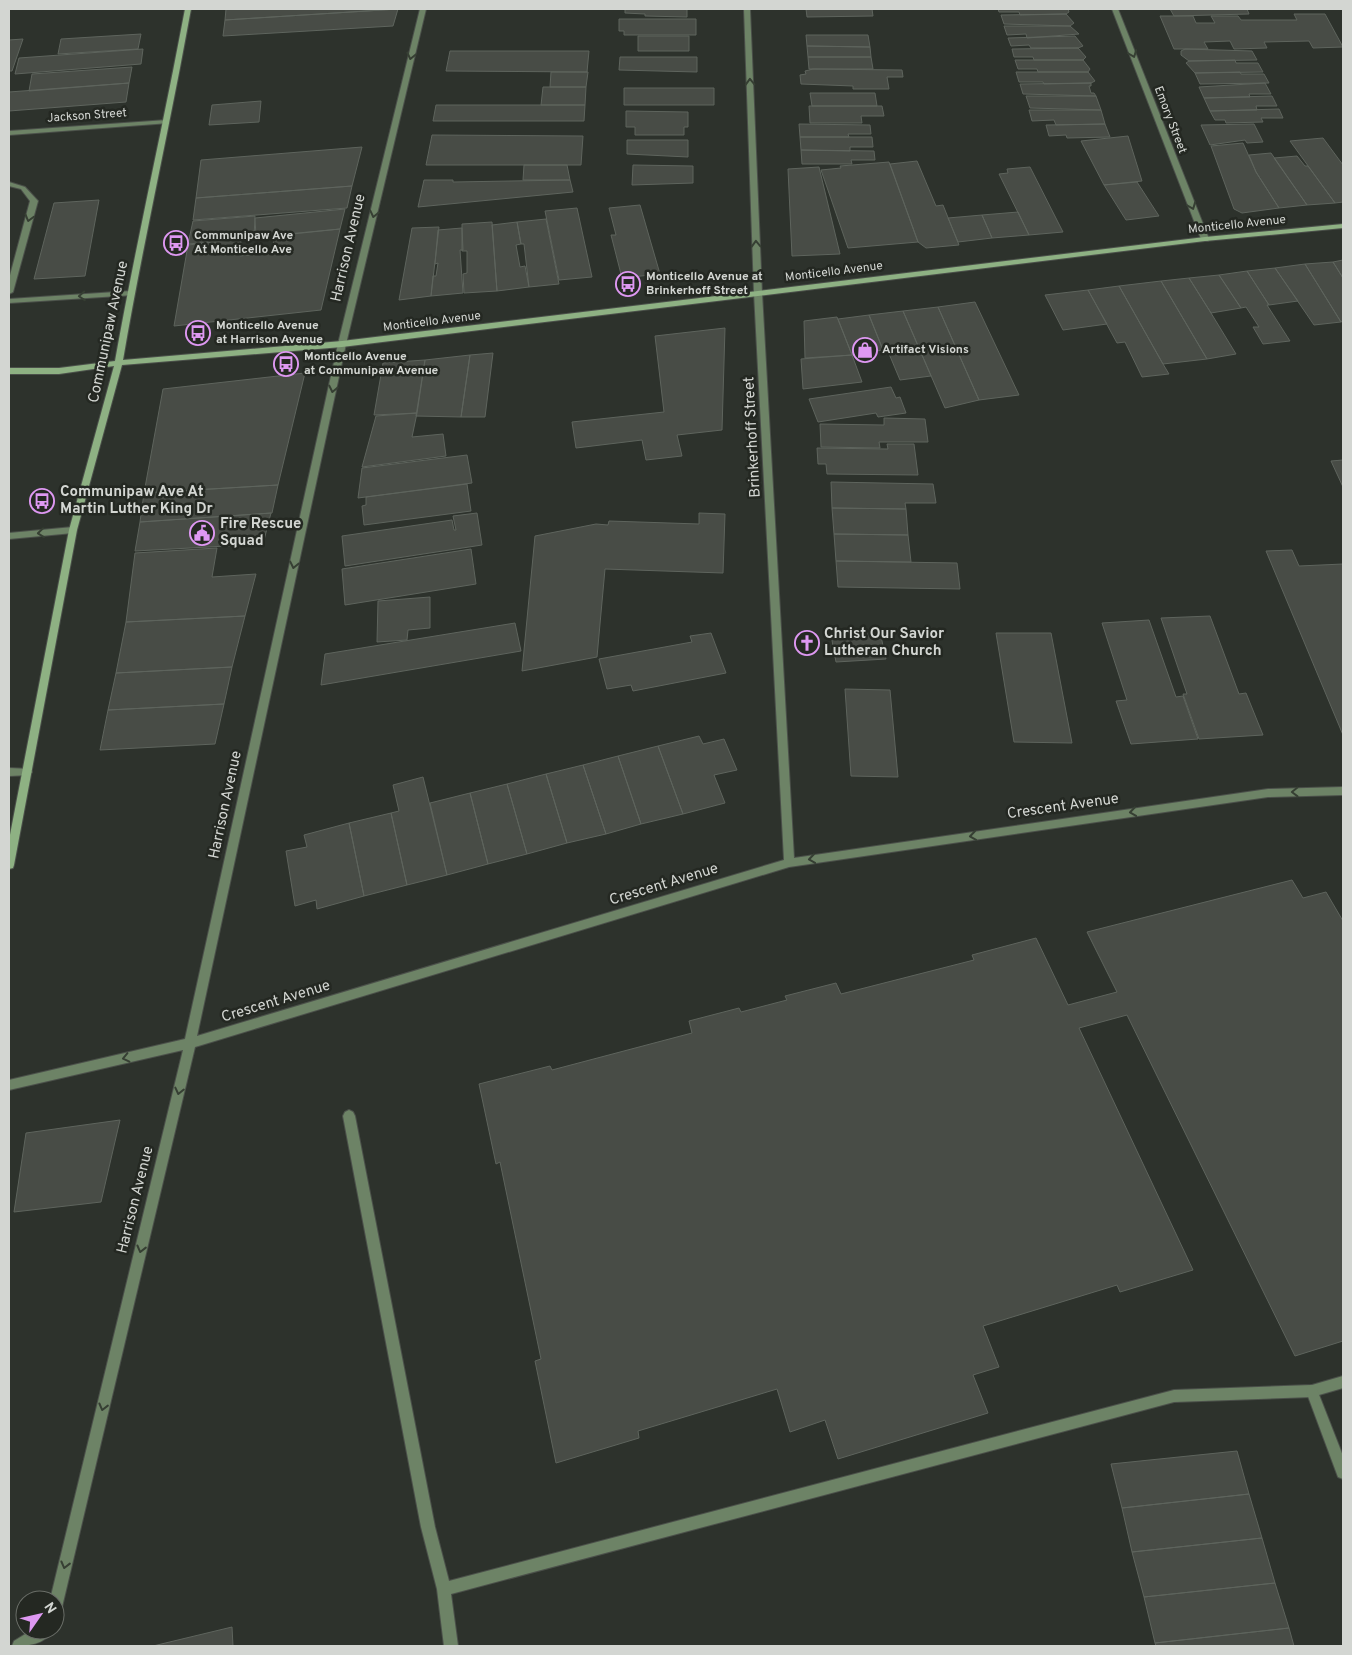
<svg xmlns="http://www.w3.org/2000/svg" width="1352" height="1655" font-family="Overpass,sans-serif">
	<rect width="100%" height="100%" fill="#2d322c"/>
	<!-- building -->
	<path fill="#484c46" stroke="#5e645d" d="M226,9H398L225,20Z
		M398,9L393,26L223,36L225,20Z
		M625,9H687V17L645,16V14L625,13Z
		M806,9H872L873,16L807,17Z
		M998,9H1068L1069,12L1066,14L1020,15L1019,12H999Z
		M1170,9H1247L1249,14L1174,16Z
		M1066,14L1074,23L1070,26L1004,24L1001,15Z
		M1294,14H1325L1343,47L1313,48L1309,41L1264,42L1267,48L1234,49L1230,41L1204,42L1208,49H1174L1160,16H1193L1196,23H1215L1211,16H1238L1241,20H1297Z
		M619,19H696V35H624V31H619Z
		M1004,26H1070L1079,34L1027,38L1026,34L1007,35Z
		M141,34L138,49L58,54L61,39Z
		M806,35H868L870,47L807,46Z
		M638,36H689V51H638Z
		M1075,36L1083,46L1078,48H1031L1029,45L1011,46L1008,38Z
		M23,39L12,71H9V40Z
		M807,46L870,47L871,57H808Z
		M1078,48L1086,57L1083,60H1034L1033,57H1014L1012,49Z
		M143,49L141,64L15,74L19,58Z
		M1185,49L1252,51L1257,60L1189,61L1181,55V51Z
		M450,51H589L587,72L446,71Z
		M620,57H697V72L619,70Z
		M808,57H871L873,69H809Z
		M1015,60H1083L1090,69L1088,72H1038L1037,69H1018Z
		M1235,60L1236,63H1258L1263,72L1195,73L1186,63L1189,61Z
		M132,67L129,83L29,91L32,74Z
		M813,69L902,70L903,77H887L889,89H853V86L801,84L800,75L806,74L805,71Z
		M551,72H588L586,87H550Z
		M1016,72H1088L1095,81L1091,83L1044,84L1043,82H1019Z
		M1240,72L1241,74H1264L1269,83L1200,84L1195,73Z
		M129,83L126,102L9,111V92Z
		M1091,83V86H1089L1091,93H1094L1096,96L1023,94L1020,84Z
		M1265,83L1271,94H1249L1250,97L1204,98L1199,87Z
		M543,87H586L585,105H541Z
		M624,88H714V105H624Z
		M810,93H875L877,106H812Z
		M1026,96H1096L1101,110L1030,108Z
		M1272,96L1277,106H1256L1257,110L1210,111L1204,98Z
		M261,101L259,122L209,125L212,105Z
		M436,105H585L584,121H433Z
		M809,106H882L884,116H861L862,123H810Z
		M1279,109L1283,118H1261L1263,122L1226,123L1225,120H1215L1210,111Z
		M1029,110H1101L1105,124L1056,125L1054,120L1032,121Z
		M626,111L688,112V127H684V135H635V127H626Z
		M799,124L870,125L871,134H848L849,137H800Z
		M1105,124L1110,137L1067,138L1066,135L1049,136L1046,125Z
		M1254,124L1263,142L1247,143L1245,140L1210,145L1201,125Z
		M432,135L583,136L581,165H426Z
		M1128,136L1142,181L1104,185L1081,141Z
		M800,137H872L873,147H850V151L801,150Z
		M1323,138L1343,165V202L1335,203L1290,141Z
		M627,140H688V157L627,154Z
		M1243,143L1256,172L1279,208L1242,213L1234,209L1211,146Z
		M362,147L352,186L196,198L201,160Z
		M801,150L874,151L875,160H851L852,164H802Z
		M1271,153L1307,205L1279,208L1256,172L1249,155Z
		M1297,156L1305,166H1308L1335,203L1307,205L1274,158Z
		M917,161L936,206L943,205L959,245L926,248L918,242L890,164Z
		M889,162L918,242L848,248L821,170L841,168L840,166Z
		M524,165H567L570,180H523Z
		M633,165L693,166V183L632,185Z
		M819,167L840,254L792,256L788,169Z
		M1030,167L1063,232L1029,235L999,174L1008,173L1007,169Z
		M424,180H453V182L570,180L573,192L418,207Z
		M1137,182L1159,216L1126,220L1104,185Z
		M352,186L347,208L193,220L196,198Z
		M99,200L85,276L34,279L54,203Z
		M640,205L660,274L622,278L611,235H616L609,208Z
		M577,208L592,277L559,280L545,211Z
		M345,209L340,229L256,237L255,218Z
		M1018,212L1029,235L992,238L982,215Z
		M982,215L992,238L958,242L948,218Z
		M255,216L254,238L188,244L193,221Z
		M546,219L559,284L529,287L524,244H521L517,222Z
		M492,222L497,291L464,293L463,274L467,273V251H462V224Z
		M517,222L521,244L516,245L520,267L525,266L529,287L497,291L492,225Z
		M439,227L431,296L399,300L412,228Z
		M462,228L463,250H460L463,293L431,296L433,276H436L438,263L435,264L438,230Z
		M340,229L321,310L174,326L188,245L241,239L240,256L274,252L273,236Z
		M1343,260V278L1333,262Z
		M1333,262L1343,278V321L1341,322L1305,264Z
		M1305,264L1341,322L1314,325L1275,268Z
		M1275,268L1298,301L1269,305L1247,271Z
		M1247,271L1269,305H1267L1290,341L1263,344L1253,327H1259L1246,307L1241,308L1219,275Z
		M1219,275L1241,308L1211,313L1189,278Z
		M1189,278L1211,313L1236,354L1207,359L1161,281Z
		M1161,281L1181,315L1207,359L1163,364L1119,286Z
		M1119,286L1163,364L1169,374L1142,377L1125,342L1117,343L1088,290Z
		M1088,290L1107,324L1063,330L1045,295Z
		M975,302L1019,395L979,400L938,307Z
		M938,307L979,400L945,408L903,311Z
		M903,311L931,376L900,380L887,349L883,350L869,315Z
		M869,315L883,350L852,355L838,319Z
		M837,317L852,355L805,358L804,321Z
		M725,328L722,430L677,435L682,456L646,460L642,440L576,448L572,422L664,412L655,336Z
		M493,353L485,417H461L470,355Z
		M470,355L461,417L416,416L425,360Z
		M852,355L862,382L803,389L801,359Z
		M425,360L417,413L374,415L383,363Z
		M305,373L278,485L144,493L163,389Z
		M891,387L896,398L900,397L906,413L878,417L876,413L818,422L809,399Z
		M417,413L412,437L443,434L446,456L362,467L376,416Z
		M884,418L925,419L928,442H879L880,448L821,447L820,424L884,425Z
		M887,444H914L918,475L827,474L826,464H818L817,448L888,449Z
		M467,455L472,483L358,498L362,468Z
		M1343,460V487L1331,461Z
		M831,482L933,484L936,503H905L906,509L832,508Z
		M467,484L471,511L364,525L362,506L366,505V497Z
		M278,485L272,513L140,522L144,493Z
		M832,508L906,509L908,535L834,534Z
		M271,513L263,544L135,551L140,522Z
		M477,513L482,545L345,566L342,536L452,520L454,530H456L453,516Z
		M699,513L725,514L723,573L605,569L597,657L522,671L535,536L596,524L608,525L609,521L699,524Z
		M834,534L908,535L911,562L836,561Z
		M217,548L212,577L256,574L245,616L126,622L135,553Z
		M471,549L476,584L345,605L342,569Z
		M1292,550L1299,566L1343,564V735L1266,551Z
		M836,561L957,563L960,589L838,587Z
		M430,597V628L408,630L407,640L377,642L378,601Z
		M245,616L232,667L116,673L126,622Z
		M1210,616L1239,694L1246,693L1263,735L1199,739L1183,694H1187L1161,618Z
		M1149,620L1176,697L1183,696L1198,739L1131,744L1116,701L1127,700L1102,623Z
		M515,623L521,651L321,685L325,654Z
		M880,632L886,659L836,662L831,635Z
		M711,633L726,673L633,691L631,685L607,689L599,659L692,642L690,636Z
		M996,633H1051L1072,743L1014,742Z
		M232,667L224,704L108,710L116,673Z
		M845,689L890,690L898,777L851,776Z
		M224,704L215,744L100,750L108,710Z
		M699,736L703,744L724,739L737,770L714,775L725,803L683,814L658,746Z
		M658,746L683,814L641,824L618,756Z
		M618,756L641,824L606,834L583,765Z
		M583,765L606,834L567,843L546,774Z
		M546,774L567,843L527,854L507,784Z
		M423,777L447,875L407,885L391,813L399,811L393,785Z
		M507,784L527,854L488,864L470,793Z
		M470,793L488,864L447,875L430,803Z
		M391,813L407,885L364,896L349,823Z
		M349,823L364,896L317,909L316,900L295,906L286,851L307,847L304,835Z
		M1292,880L1303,898L1326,892L1343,921V1341L1295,1356L1127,1015L1079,1028L1193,1270L1120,1292L1117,1285L983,1326L999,1367L973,1375L988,1413L838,1459L825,1420L790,1432L777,1389L638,1431L639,1438L556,1463L535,1361L541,1359L500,1162L496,1164L479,1084L550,1066L552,1070L692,1033L689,1021L739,1008L741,1012L787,1000L785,996L836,983L841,994L974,960L972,955L1036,938L1068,1005L1117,992L1087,932Z
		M120,1120L101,1202L14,1212L26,1133Z
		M1237,1451L1249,1494L1122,1508L1111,1464Z
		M1249,1494L1262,1538L1132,1552L1122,1508Z
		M1262,1538L1275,1583L1144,1597L1132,1552Z
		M1275,1583L1289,1628L1155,1643L1144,1597Z
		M232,1627L233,1646H153Z
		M1289,1628L1294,1646H1156L1155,1643Z"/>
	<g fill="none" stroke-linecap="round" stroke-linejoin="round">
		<defs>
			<path id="lane" d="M9,182L25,187L38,201L13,292L9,294V279L30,201L21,189L9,186Z
				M131,291H134V295L9,303V299Z
				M73,527L77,530L73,533L9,539V533Z
				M349,1110L353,1112L355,1116L435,1527L449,1581L1174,1390L1312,1385L1343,1376V1388L1312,1397L1174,1402L451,1594L458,1646H444L437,1589L421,1527L343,1116L345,1112Z"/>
			<path id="street" d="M420,9H426L346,344L197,1036L784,860L754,293L744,9H750L762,293L794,858L1268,789L1343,787V795L1268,797L789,867L195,1047L62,1607L60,1612L55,1614V1600H50L183,1050L9,1090V1080L185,1039L338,344Z
				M1112,9H1118L1209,239L1208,241H1205L1201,239Z
				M167,120L169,121V123L9,135V131Z
				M9,768L30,769L32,772L30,775L9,776Z
				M1312,1385L1316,1387L1343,1456V1479L1338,1477L1306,1391L1308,1387Z
				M32,1630H52C46,1645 26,1646 12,1646L14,1641Z"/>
			<path id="secondary" d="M185,9H191C170,126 143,243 123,360L342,341L1205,237L1343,224V228L1205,241L342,347L122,365L77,530L14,865L13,868L9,869V840L69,530L114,366L59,374H9V368H59L115,361C136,243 163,127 185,9Z"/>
		</defs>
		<!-- lane casing -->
		<use href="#lane" stroke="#4b504a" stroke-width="2"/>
		<!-- street casing -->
		<use href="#street" stroke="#4b504a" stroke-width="2"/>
		<!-- secondary casing -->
		<use href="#secondary" stroke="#4b504a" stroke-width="2"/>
		<!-- lane -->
		<use href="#lane" fill="#6d8366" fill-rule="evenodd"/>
		<!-- street -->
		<use href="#street" fill="#6d8366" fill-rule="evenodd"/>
		<!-- secondary -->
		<use href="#secondary" fill="#8eb183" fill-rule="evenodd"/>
	</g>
	<!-- one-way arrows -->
	<defs><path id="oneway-chevron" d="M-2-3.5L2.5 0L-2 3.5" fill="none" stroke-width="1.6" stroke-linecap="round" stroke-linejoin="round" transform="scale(1.25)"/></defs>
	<g stroke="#363f33">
		<use href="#oneway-chevron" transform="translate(1133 54) rotate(69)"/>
		<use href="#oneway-chevron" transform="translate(411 56) rotate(103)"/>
		<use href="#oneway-chevron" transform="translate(750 82) rotate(-92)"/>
		<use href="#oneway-chevron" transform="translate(1192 206) rotate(69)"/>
		<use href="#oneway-chevron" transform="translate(374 214) rotate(103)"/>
		<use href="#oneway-chevron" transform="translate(29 218) rotate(105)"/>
		<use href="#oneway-chevron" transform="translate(756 244) rotate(-92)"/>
		<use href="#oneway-chevron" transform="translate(82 296) rotate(176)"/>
		<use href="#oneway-chevron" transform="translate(333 389) rotate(102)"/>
		<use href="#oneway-chevron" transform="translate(41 533) rotate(174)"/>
		<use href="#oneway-chevron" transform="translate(294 565) rotate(102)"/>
		<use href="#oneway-chevron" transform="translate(1295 792) rotate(179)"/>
		<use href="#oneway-chevron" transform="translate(1133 812) rotate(172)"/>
		<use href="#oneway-chevron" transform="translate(973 836) rotate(172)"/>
		<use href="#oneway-chevron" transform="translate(812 859) rotate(172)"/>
		<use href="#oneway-chevron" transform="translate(126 1058) rotate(167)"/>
		<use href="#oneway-chevron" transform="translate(179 1091) rotate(103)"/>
		<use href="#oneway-chevron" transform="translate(141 1249) rotate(104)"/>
		<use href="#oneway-chevron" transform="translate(103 1407) rotate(104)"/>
		<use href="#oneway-chevron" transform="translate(65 1565) rotate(104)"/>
	</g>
	<!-- icons -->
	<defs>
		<symbol id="bus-ring" viewBox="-11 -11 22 22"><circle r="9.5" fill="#242822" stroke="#de98f2" stroke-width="1.5"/><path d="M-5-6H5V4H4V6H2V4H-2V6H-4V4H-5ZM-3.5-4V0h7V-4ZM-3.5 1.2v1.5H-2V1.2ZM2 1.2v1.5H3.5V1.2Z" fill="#de98f2"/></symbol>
		<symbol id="shop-ring" viewBox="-11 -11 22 22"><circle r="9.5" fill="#242822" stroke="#de98f2" stroke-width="1.5"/><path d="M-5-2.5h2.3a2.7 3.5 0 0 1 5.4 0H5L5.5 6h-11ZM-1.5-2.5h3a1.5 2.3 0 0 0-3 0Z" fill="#de98f2"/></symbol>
		<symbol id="civic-ring" viewBox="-11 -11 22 22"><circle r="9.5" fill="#242822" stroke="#de98f2" stroke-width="1.5"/><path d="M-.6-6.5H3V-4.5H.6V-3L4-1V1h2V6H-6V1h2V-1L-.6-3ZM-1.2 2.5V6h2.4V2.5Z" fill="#de98f2"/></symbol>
		<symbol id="church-ring" viewBox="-11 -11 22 22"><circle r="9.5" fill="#242822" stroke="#de98f2" stroke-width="1.5"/><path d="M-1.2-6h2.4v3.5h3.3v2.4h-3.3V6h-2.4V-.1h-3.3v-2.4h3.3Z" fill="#de98f2"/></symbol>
	</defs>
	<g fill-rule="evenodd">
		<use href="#bus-ring" x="162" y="229" width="28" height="28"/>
		<use href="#bus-ring" x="614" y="270" width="28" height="28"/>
		<use href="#bus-ring" x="184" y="319" width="28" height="28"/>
		<use href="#shop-ring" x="851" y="336" width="28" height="28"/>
		<use href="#bus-ring" x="272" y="350" width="28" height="28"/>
		<use href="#bus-ring" x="28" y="487" width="28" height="28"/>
		<use href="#civic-ring" x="188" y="519" width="28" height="28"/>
		<use href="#church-ring" x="793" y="629" width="28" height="28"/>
	</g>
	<g text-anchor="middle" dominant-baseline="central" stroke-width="5" stroke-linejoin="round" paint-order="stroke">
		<!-- far-street labels -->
		<g font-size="12" fill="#d3d6d2" stroke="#242822">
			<text transform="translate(87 116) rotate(-4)">Jackson Street</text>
			<text transform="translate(1170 120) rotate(69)">Emory Street</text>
			<text transform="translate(1237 225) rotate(-6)">Monticello Avenue</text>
			<text transform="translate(834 272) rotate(-7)">Monticello Avenue</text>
			<text transform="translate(432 322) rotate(-7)">Monticello Avenue</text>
		</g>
		<!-- far-poi labels -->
		<g font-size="12" font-weight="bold" fill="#d3d6d2" stroke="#242822" text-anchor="start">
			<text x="194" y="236">Communipaw Ave<tspan x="194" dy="14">At Monticello Ave</tspan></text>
			<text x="646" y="277">Monticello Avenue at<tspan x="646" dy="14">Brinkerhoff Street</tspan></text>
			<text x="216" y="326">Monticello Avenue<tspan x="216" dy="14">at Harrison Avenue</tspan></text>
			<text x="882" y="350">Artifact Visions</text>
			<text x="304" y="357">Monticello Avenue<tspan x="304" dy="14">at Communipaw Avenue</tspan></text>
		</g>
		<!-- street labels -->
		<g font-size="15" fill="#d3d6d2" stroke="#242822">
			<text transform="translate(349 248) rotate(-77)">Harrison Avenue</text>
			<text transform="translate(109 332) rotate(-78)">Communipaw Avenue</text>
			<text transform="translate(753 437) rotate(-93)">Brinkerhoff Street</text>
			<text transform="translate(226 805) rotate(-78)">Harrison Avenue</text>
			<text transform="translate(1063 807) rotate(-8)">Crescent Avenue</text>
			<text transform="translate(664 885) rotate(-17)">Crescent Avenue</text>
			<text transform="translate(276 1002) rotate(-17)">Crescent Avenue</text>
			<text transform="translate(136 1200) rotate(-76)">Harrison Avenue</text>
		</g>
		<!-- poi labels -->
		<g font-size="15" font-weight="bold" fill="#d3d6d2" stroke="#242822" text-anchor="start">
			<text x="60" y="492">Communipaw Ave At<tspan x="60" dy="17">Martin Luther King Dr</tspan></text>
			<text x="220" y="524">Fire Rescue<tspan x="220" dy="17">Squad</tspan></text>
			<text x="824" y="634">Christ Our Savior<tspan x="824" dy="17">Lutheran Church</tspan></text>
		</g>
	</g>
	<!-- border -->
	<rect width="1352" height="1655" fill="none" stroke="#d3d6d2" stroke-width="20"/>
	<!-- north arrow -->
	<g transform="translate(40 1615) rotate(56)"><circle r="24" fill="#242822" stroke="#6a6e68"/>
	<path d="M0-4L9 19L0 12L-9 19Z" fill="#de98f2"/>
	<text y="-8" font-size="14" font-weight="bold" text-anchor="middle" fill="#d3d6d2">N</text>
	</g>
</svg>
